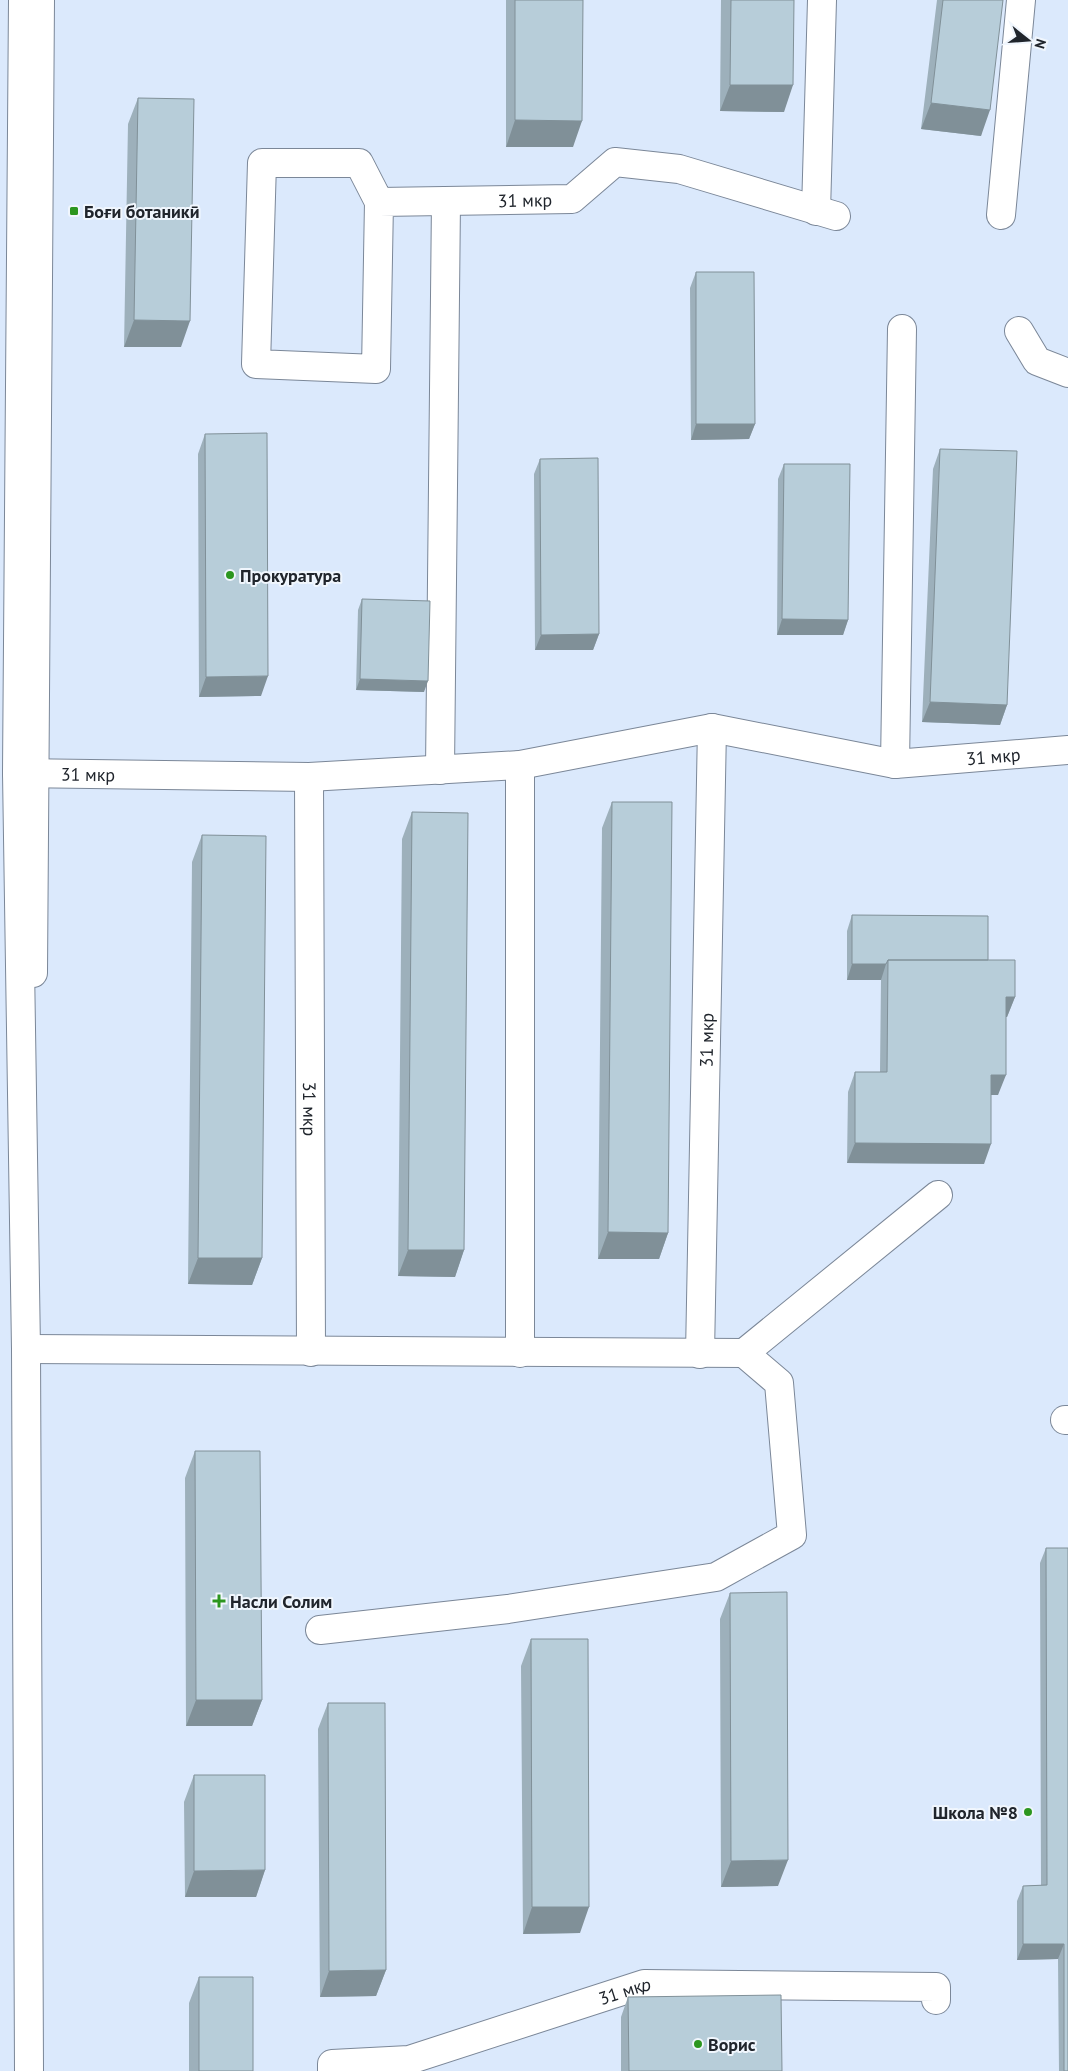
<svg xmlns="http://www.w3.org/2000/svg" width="1068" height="2071" font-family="'PT Sans',sans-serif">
	<rect width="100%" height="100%" fill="#dbe9fc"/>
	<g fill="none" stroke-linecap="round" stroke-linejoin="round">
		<defs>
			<g id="minor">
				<path id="s1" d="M379,202L359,163H262L256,364L376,369L379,202L572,199L615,162L679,169L836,216"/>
				<path d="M816,211L822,0"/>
				<path d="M1001,215L1021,0"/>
				<path d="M1019,331L1037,361L1068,373"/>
				<path d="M895,764L902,329"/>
				<path d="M520,765V1353"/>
				<path d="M440,770L446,201"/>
				<path id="s2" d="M17,773L309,777L520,765L712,728L895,764L1068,750"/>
				<path id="s3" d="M309,777L311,1352"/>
				<path d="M33,973L40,0"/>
				<path d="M26,1349L744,1353L938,1195"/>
				<path id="s4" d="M700,1354L712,728"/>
				<path d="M1065,1420H1068"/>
				<path d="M320,1630L508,1609L716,1577L792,1535L779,1383L744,1353"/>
				<path id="s5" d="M332,2071V2064L409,2060L644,1984L936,1987V2000"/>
			</g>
			<path id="highway" d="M23,0L17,773L26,1349L29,2071"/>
		</defs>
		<!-- minor casing -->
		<use href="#minor" stroke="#7b8798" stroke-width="30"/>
		<!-- highway casing -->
		<use href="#highway" stroke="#7b8798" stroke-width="30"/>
		<!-- minor -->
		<use href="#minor" stroke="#fff" stroke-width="28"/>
		<!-- highway -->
		<use href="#highway" stroke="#fff" stroke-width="28"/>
	</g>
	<!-- wall -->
	<path fill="#9db0bb" d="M506,0H583L573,147H506Z
		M721,0H794L784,112L720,111Z
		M937,0H1003L981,136L921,129Z
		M138,98L181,347H124L128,124Z
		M696,272L755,424L749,439L691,440L690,288Z
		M205,434L261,696L199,697L198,454Z
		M940,449L1007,705L1000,725L922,722L933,469Z
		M540,459L599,634L593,650H535L534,474Z
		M784,464L848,620L843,635H777L778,479Z
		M362,599L424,692L356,690L358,610Z
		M612,802L668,1233L659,1259H598L602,828Z
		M412,812L464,1250L455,1277L398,1276L402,839Z
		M202,835L262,1258L252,1285L188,1284L192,862Z
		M852,915L988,960L1015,997L1007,1017H1006L998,1095H991L984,1164L847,1163L848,1092L855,1072H880L881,980H847V931Z
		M195,1451L262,1700L252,1726H186L185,1478Z
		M1046,1548H1068V2071H1059L1058,1959L1017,1960V1901L1023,1886L1041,1885L1040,1563Z
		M730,1593L778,1886L721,1887L720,1619Z
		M531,1639L580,1933L523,1934L521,1666Z
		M328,1703L386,1970L376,1996L320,1997L318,1729Z
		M194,1775L265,1870L256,1897H185L184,1802Z
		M199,1977L253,2071H189V2003Z
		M628,1997L782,2071H621V2017Z"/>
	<!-- shaded-wall -->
	<path fill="#809098" d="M730,85H793L784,112L720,111Z
		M931,103L990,110L981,136L921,129Z
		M515,120L582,121L573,147H506Z
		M134,320L190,321L181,347H124Z
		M696,424H755L749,439L691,440Z
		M782,619L848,620L843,635H777Z
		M599,634L593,650H535L541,635Z
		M268,676L261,696L199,697L206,677Z
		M360,679L428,681L424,692L356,690Z
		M930,702L1007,705L1000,725L922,722Z
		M852,964H886L881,980H847Z
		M1006,997H1015L1007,1017H999Z
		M991,1075H1006L998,1095H984Z
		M855,1143L991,1144L984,1164L847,1163Z
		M608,1232L668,1233L659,1259H598Z
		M408,1250H464L455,1277L398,1276Z
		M198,1258H262L252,1285L188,1284Z
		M196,1700H262L252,1726H186Z
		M788,1860L778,1886L721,1887L731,1861Z
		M265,1870L256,1897H185L194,1871Z
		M532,1907H589L580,1933L523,1934Z
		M1023,1944H1064L1058,1959L1017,1960Z
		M386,1970L376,1996L320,1997L329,1971Z"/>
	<!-- building -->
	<path fill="#b7cdd9" stroke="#809098" d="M515,0H583L582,121L515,120Z
		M731,0H794L793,85H730Z
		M943,0H1003L990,110L931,103Z
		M138,98L194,99L190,321L134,320Z
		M696,272H754L755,424H696Z
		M267,433L268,676L206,677L205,434Z
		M940,449L1017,451L1007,705L930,702Z
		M598,458L599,634L541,635L540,459Z
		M784,464H850L848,620L782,619Z
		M362,599L430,601L428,681L360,679Z
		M612,802H672L668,1233L608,1232Z
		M412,812L468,813L464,1250H408Z
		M202,835L266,836L262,1258H198Z
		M852,915L988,916V960H888L886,964H852Z
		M888,960H1015V997H1006V1075H991V1144L855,1143V1072H887Z
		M195,1451H260L262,1700H196Z
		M1046,1548H1068V2071H1064V1944H1023V1886L1047,1885Z
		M787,1592L788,1860L731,1861L730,1593Z
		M531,1639H588L589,1907H532Z
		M328,1703H385L386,1970L329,1971Z
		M194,1775H265V1870L194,1871Z
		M199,1977H253V2071H199Z
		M781,1995L782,2071H629L628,1997Z"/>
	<!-- markers -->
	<g fill="#2c961f" stroke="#f0f6fd" stroke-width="2">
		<rect x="69" y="206" width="10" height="10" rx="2.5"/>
		<circle cx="230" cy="575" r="5"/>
		<path d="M216.5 1593.5h5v5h5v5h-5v5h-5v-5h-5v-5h5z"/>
		<circle cx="1028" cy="1812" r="5"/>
		<circle cx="698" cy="2044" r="5"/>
	</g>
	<g text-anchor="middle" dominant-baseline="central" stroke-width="4" stroke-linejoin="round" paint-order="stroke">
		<!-- street labels -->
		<g font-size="18" fill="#20252c" stroke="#f0f6fd">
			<text stroke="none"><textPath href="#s1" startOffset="775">31 мкр</textPath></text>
			<text stroke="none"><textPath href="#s2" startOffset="984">31 мкр</textPath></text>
			<text stroke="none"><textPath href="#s2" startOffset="71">31 мкр</textPath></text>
			<text stroke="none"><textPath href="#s4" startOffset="314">31 мкр</textPath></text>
			<text stroke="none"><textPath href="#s3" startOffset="332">31 мкр</textPath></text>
			<text stroke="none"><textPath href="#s5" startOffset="311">31 мкр</textPath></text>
		</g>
		<!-- poi labels -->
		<g font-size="18" font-weight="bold" fill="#20252c" stroke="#f0f6fd" text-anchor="start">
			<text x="84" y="211">Боғи ботаникӣ</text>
			<text x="240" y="575">Прокуратура</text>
			<text x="230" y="1601">Насли Солим</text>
			<text x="1018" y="1812" text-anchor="end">Школа №8</text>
			<text x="708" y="2044">Ворис</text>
		</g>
	</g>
	<!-- north arrow -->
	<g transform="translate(1028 40) rotate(107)" stroke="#f0f6fd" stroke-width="4" paint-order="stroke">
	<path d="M0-4L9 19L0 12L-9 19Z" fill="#20252c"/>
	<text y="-8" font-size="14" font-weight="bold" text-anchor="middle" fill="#20252c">N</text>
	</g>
</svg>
